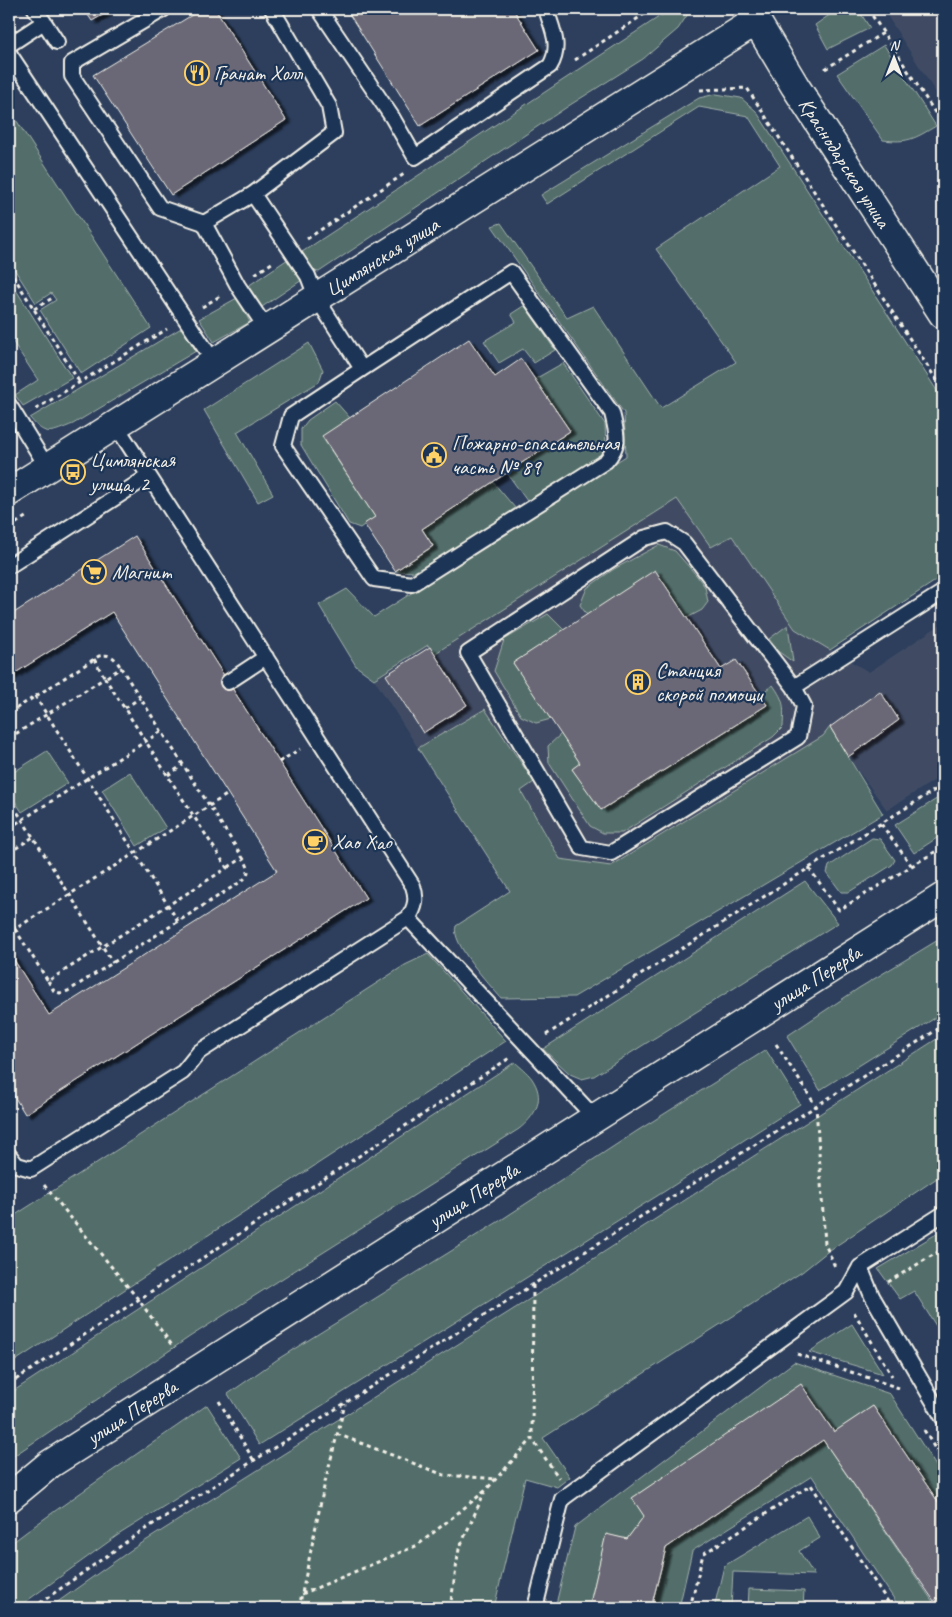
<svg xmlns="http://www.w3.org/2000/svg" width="952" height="1617" font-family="Caveat,sans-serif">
	<defs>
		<filter id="shadow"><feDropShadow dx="5.5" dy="3" stdDeviation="1" flood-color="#0009"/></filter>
	</defs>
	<rect width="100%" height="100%" fill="#2d3f5d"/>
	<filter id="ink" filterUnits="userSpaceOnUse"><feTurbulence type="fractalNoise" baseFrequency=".02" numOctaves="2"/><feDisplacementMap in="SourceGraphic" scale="10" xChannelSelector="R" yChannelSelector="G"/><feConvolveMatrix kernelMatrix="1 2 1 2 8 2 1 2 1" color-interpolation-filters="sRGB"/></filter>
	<g filter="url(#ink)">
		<!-- built -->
		<path fill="#404b64" d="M883,9H943V104Z
			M692,477L795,629L869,672L943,623V775L887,810L848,757L609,892H510L374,679Z"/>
		<!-- green -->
		<path fill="#526e6b" stroke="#a3b0aa" d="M671,9H688L690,11L678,29L643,59L570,105L319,272C309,271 304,263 299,254Z
			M838,9H858L870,28L828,49L815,25Z
			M884,45L936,126C914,139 908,143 883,140L837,74Z
			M716,94L741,98L756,111L943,400V576L830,650L795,629L732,536L711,547L677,499L434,654L428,645L374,679L356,666L319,605L347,589L374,617L626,456L624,413L492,226L501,223L567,318L593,306L661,408L736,362L656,249L780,166L748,116L699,107L547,204L541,195L699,98Z
			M9,109L151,328L81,374L40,310L56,300L51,293L36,303L9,261V243L15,239L10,234H9Z
			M288,259L302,280L262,307L248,286Z
			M9,279L72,378L23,406L15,395L38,380L9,336Z
			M237,298L250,322L214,342L199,319Z
			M525,305L555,350L534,363L523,349L499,363L484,341L516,322L511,314Z
			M183,327L196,351L73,424C52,432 46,438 30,418Z
			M309,343L323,370L319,382L237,432L273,494L258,502L204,410Z
			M563,363L605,424L606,447L600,456L527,501L507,473L570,431L535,379Z
			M335,401L350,418L322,437L375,517L360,528L349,524L301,445V429L308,420Z
			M493,482L516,509L465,542L414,572L395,571L433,547L422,529Z
			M659,545L675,551L697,576L705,587L708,602L702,610L687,618L587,615L580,605L587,588L614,569Z
			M548,614L564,630L513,663L551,719L536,723L521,716L494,671L504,640Z
			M788,625L793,662L779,652L769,639Z
			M773,685C785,702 784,706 783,727L773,737L622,833H603L590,826L549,763L548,746L561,734L580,763L572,769L602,810L767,705L760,694Z
			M485,709L534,782L521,791L560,859L611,866L823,736L830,727L883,814L574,997L501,998C489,984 450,943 456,926L510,891L418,748Z
			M47,751L68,783L22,812L9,792V775Z
			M130,772L166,828L137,846L102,790Z
			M943,795V834L914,853L895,825Z
			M872,838L880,839L895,860L892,865L849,892H841L827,873L829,866Z
			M805,881L838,923L594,1076L582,1079L570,1074L543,1049Z
			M943,937V1013L820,1090L787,1036L859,988Z
			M428,954L506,1041L9,1365V1219L405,965Z
			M943,1035V1180L940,1176L827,1252L802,1272L543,1438L570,1477L557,1487L525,1478L494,1608H331L327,1602L317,1608H49L131,1550L571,1273Z
			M766,1050L800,1104L665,1191L259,1445L228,1394L278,1359L501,1220L637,1131Z
			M515,1062C521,1068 530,1074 534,1082C545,1101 534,1117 519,1129L191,1336L9,1459V1394Z
			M943,1230V1337L914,1291L900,1299L878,1269Z
			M852,1324L883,1374L809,1352Z
			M794,1362L890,1394L943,1477V1509L873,1406L834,1432L801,1385L632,1498L644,1516L627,1539L606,1535L589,1608H555L575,1527Z
			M207,1405L241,1458L118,1535L17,1608H9V1545C73,1496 141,1452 207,1405Z
			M823,1440L933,1602C921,1610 911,1609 898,1605L812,1476L692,1551L679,1608H651L666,1548Z
			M807,1516L820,1538L799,1551L814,1575L733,1572L731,1608H714L724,1566Z
			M749,1589L804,1591L803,1608H748Z"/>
		<!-- building -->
		<path fill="#6b6776" stroke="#f4f1e8" filter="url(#shadow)" d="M84,9H113L92,21Z
			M202,9H215L286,120L171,195L93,75Z
			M346,9H513L539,50L420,126Z
			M469,339L495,377L521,359L570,431L422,529L433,546L395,571L364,524L375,517L322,436Z
			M135,536L366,898L25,1114L9,1088V952L49,1015L277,871L112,612L9,677V616Z
			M655,570L721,669L736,660L767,705L601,810L572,769L580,763L513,663Z
			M430,647L467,705L423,733L386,675Z
			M880,691L899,720L848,757L830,727Z
			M801,1384L834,1432L873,1406L943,1509V1595L934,1601L823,1440L666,1548L651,1608H589L606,1534L627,1539L644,1516L632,1498Z"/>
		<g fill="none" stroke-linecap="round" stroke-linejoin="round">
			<defs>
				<path id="lane" d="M164,9L72,63V76L160,208L204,223L238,286L266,328
					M319,9L392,117L415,157L550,66C562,46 552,29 546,9
					M44,22L57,42
					M9,45L44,22L35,9
					M9,53L214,362
					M253,194L308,276L316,297L362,369L291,416L283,446L374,579L412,584L606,461C621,444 617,435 612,413L511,272L362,369
					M204,223L253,194L334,133L329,106L272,9
					M9,405L47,467
					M115,424L149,476
					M667,532L684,543L794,687L804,706L798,737L611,853L582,848L468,653L644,538Z
					M9,566L149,476L413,886C417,898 416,907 408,918L199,1052L183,1072L31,1169L17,1165L9,1155
					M228,682L266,657
					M794,687L943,592
					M408,918L595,1118
					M943,1214L860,1267L872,1296L943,1418
					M535,1608L562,1499L846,1292L860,1267"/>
				<g id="street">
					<path id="s1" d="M9,492L756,21"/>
				</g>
				<g id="secondary">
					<path id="s2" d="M749,9L795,86L943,314"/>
					<path id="s3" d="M9,1498L50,1464L943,897"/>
				</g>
			</defs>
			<!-- lane casing -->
			<use href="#lane" stroke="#f4f1e8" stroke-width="18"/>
			<!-- street casing -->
			<use href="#street" stroke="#f4f1e8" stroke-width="31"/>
			<!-- secondary casing -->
			<use href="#secondary" stroke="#f4f1e8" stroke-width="31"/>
			<!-- path -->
			<path stroke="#f4f1e8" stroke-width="3" stroke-dasharray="4 4" stroke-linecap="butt" d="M868,9L943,125
				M575,60L652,9
				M825,69L883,33
				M700,90L747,88L943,390
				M9,239L12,236
				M307,239L404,174
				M9,269L80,383
				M255,274L275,261
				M202,307L220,296
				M34,309L54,297
				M36,409L167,329
				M9,528L27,516
				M94,659L105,678L121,668L243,858L227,868
				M125,708L140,698
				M9,713L99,656C111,653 115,658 121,668
				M9,738L105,678L227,868L48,981L15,929
				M279,762L300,749
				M168,775L183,765
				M9,799L113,963
				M881,824L911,865
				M9,828L162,731
				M9,853L33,837
				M809,868L839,910L943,847
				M9,919L15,929L135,853L35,696
				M178,921L135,853L228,794
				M48,981L54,991L60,993L68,991L242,881C251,873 249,867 243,858
				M546,1035L809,868L943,785
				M776,1044L816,1106L825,1244L836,1269
				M44,1185L138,1299L174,1348
				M888,1282L943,1249
				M533,1285L532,1439L559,1478
				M854,1312L892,1376
				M797,1354L899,1388
				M9,1384L511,1057
				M219,1401L254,1461
				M924,1430L943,1462
				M337,1434L444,1475L497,1479
				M302,1594L418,1545L485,1491
				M33,1608L139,1533L943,1026
				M299,1608L325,1482L345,1404
				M450,1608L459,1549L485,1491L532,1439
				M690,1608L703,1554L811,1485L892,1608
				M933,1608L943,1601"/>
			<!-- lane -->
			<use href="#lane" stroke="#1d3557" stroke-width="14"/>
			<!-- street -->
			<use href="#street" stroke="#1d3557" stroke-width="28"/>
			<!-- secondary -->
			<use href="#secondary" stroke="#1d3557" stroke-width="28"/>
		</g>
	</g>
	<!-- icons -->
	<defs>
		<symbol id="restaurant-ring" viewBox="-11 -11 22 22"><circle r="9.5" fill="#1d3557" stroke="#ffd166" stroke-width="1.5"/><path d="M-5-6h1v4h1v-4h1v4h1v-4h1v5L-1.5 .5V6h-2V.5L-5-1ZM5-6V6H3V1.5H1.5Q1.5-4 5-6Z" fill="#ffd166"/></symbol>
		<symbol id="civic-ring" viewBox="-11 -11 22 22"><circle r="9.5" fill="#1d3557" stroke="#ffd166" stroke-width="1.5"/><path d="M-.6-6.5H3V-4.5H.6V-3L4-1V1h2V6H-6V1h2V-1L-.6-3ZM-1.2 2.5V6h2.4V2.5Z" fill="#ffd166"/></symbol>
		<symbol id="bus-ring" viewBox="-11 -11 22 22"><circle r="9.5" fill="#1d3557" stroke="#ffd166" stroke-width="1.5"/><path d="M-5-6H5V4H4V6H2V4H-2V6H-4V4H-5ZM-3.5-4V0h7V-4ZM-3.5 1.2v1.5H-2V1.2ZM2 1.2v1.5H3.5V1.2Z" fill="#ffd166"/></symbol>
		<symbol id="supermarket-ring" viewBox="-11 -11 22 22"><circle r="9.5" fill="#1d3557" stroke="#ffd166" stroke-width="1.5"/><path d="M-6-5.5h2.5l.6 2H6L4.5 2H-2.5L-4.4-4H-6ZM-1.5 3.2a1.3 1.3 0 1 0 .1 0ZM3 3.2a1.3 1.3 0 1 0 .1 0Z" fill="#ffd166"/></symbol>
		<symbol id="building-ring" viewBox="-11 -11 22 22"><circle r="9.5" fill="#1d3557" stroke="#ffd166" stroke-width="1.5"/><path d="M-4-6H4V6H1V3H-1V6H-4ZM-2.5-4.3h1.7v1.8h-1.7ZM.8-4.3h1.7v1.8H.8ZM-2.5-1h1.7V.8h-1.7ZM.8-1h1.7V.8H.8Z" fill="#ffd166"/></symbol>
		<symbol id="cafe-ring" viewBox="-11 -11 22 22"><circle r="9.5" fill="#1d3557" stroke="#ffd166" stroke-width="1.5"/><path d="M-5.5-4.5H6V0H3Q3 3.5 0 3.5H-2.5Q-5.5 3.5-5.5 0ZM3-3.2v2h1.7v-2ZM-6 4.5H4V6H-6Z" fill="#ffd166"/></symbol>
	</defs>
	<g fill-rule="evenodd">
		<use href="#restaurant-ring" x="183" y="59" width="28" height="28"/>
		<use href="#civic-ring" x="420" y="441" width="28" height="28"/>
		<use href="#bus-ring" x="59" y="458" width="28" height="28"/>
		<use href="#supermarket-ring" x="80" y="558" width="28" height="28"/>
		<use href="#building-ring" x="624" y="668" width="28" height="28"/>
		<use href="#cafe-ring" x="301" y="828" width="28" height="28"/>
	</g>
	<g text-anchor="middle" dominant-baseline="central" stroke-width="4.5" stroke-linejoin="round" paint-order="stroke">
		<!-- poi labels -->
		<g font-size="21" fill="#f4f1e8" stroke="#1d3557" text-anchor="start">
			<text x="214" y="73">Гранат Холл</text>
			<text x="452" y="443">Пожарно-спасательная<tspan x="452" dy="24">часть № 89</tspan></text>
			<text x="90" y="460">Цимлянская<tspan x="90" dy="24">улица, 2</tspan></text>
			<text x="112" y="572">Магнит</text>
			<text x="656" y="670">Станция<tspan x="656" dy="24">скорой помощи</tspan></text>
			<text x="332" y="842">Хао Хао</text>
		</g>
		<!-- street labels -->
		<g font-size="21" fill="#f4f1e8" stroke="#1d3557">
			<text stroke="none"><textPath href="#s2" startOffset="181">Краснодарская улица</textPath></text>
			<text stroke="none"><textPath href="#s1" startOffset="441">Цимлянская улица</textPath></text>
			<text stroke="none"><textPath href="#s3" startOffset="960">улица Перерва</textPath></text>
			<text stroke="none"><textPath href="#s3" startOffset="555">улица Перерва</textPath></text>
			<text stroke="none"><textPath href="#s3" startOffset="150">улица Перерва</textPath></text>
		</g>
	</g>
	<!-- margin -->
	<rect width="952" height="1617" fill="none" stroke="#1d3557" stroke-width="30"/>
	<rect x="15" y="15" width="922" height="1587" fill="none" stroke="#f4f1e8" stroke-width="2" filter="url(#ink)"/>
	<!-- north arrow -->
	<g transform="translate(894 58)" stroke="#1d3557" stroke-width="4" paint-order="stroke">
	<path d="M0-4L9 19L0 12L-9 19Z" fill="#f4f1e8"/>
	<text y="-8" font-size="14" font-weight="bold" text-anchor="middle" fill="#f4f1e8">N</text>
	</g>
</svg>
